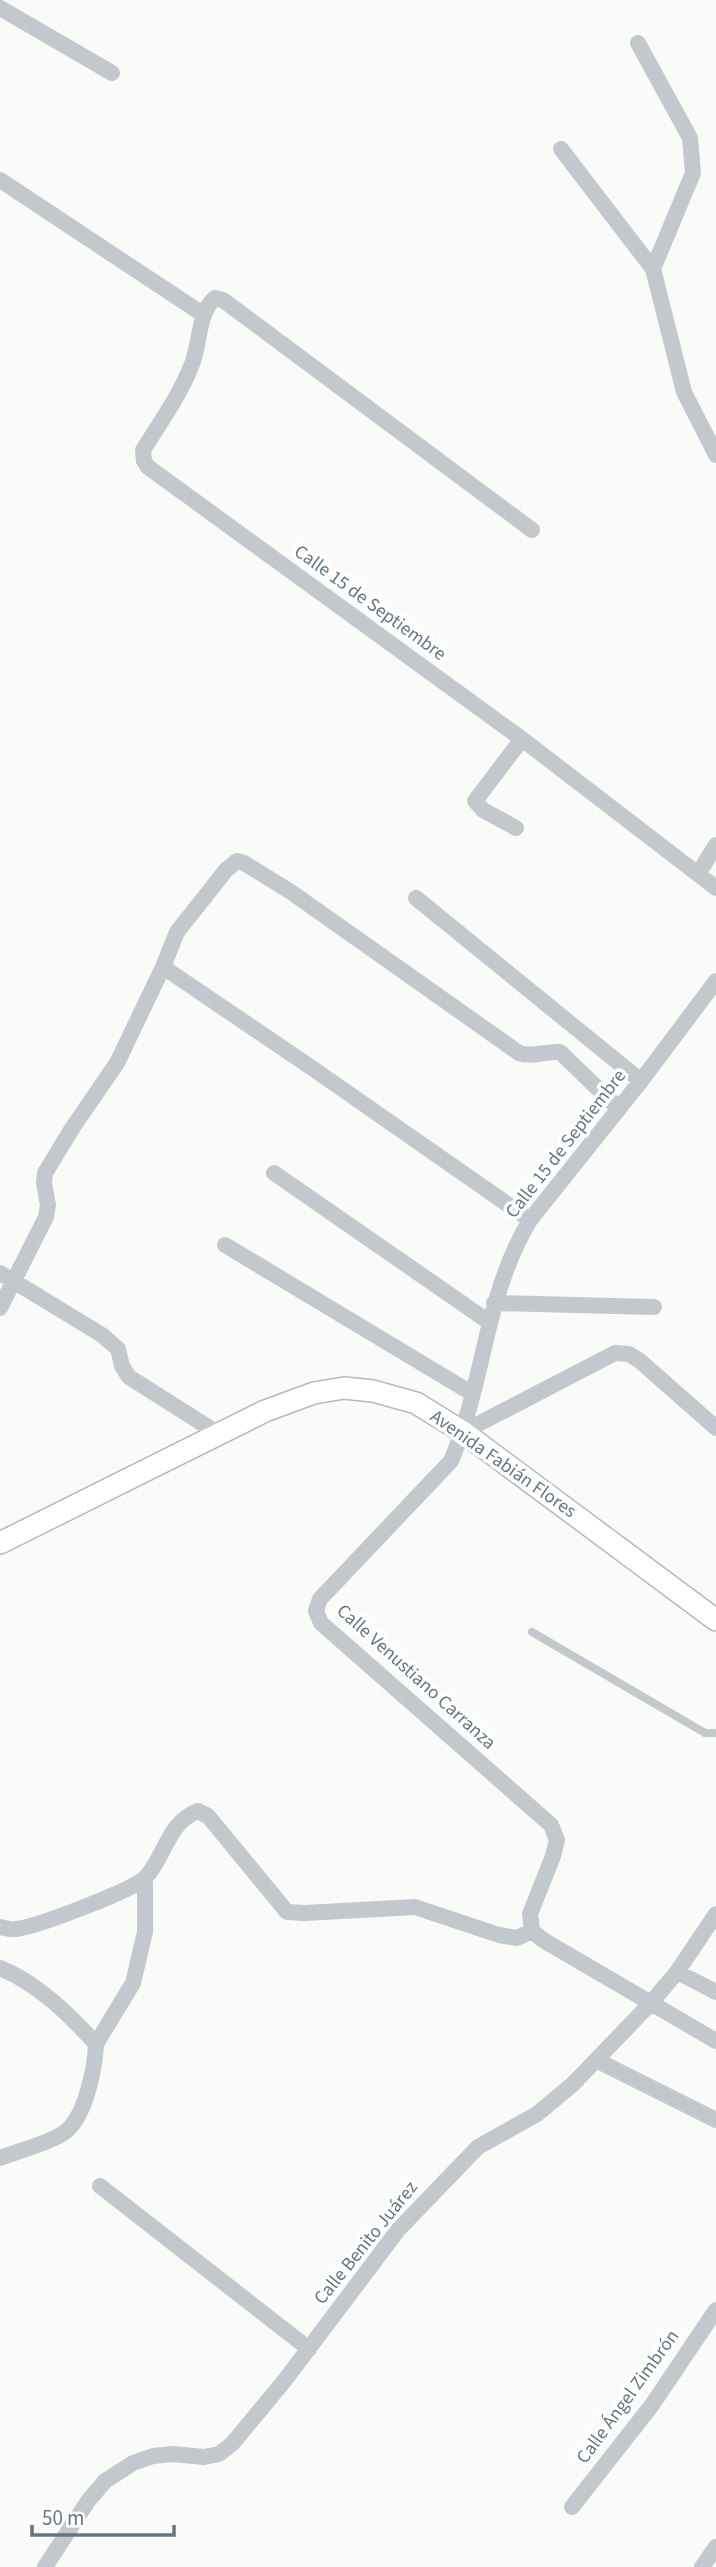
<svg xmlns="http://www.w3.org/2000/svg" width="716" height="2567" font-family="'Source Sans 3',sans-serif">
	<rect width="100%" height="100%" fill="#fafaf8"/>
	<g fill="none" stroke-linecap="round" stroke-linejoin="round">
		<defs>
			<path id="secondary" d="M0,1543L265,1411L314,1393L344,1388L373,1391L416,1403L463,1432L716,1620"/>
		</defs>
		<!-- secondary casing -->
		<use href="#secondary" stroke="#b3babf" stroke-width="24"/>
		<!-- service -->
		<path stroke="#c3c8cc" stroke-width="8" d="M532,1632L705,1733H716"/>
		<!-- minor -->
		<path stroke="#c3c8cc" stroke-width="16" d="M0,8L112,73
			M638,43L690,138L693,173L653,269
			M561,149L653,269L684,392L716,455
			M0,180L204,315
			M532,530L223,300L215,298C198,312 200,345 192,364C180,395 160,423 143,450L144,461L148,467L522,739L716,888
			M516,828L483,810L475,801L522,739
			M698,874L716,845
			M416,898L641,1081
			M163,967L312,1068L530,1220
			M274,1173L489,1322
			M225,1245L473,1394
			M0,1273L102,1335L118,1349L122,1366L129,1377L219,1434
			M494,1303L654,1307
			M0,1308L46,1217L48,1205L44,1183L45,1173L73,1127L117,1063L163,967L177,932L226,870L237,861L244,863L291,892L519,1053C533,1058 545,1051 560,1052L619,1109
			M463,1432L615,1353L629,1354L640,1361L716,1428
			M0,1927C5,1928 11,1930 16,1929C36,1927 134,1890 146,1877C166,1855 167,1823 198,1811L208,1816L287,1912L305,1913L415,1907L499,1935L517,1938L532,1931
			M532,1931L530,1914L553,1856L557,1840L551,1825L321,1623L316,1611L320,1599L451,1461C485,1381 484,1297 530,1220L641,1081L716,981
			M532,1931L543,1940L716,2041
			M0,1968C37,1983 69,2014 96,2044C95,2068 85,2121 62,2134C44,2145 20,2150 0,2158
			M677,1972L716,1992
			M96,2044L133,1983L145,1932V1879
			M596,2060L716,2120
			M100,2186L309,2349
			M572,2507L652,2405L716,2310
			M45,2567L88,2501L105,2481L133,2463L153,2456L173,2454L204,2457L219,2454L232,2444L285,2380L398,2230L478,2147L537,2114L573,2084L650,2004L677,1972L716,1914
			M702,2567L716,2547"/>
		<!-- secondary -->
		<use href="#secondary" stroke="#fff" stroke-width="21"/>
	</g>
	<g text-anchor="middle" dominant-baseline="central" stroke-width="7" stroke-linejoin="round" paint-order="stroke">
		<!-- street labels -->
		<g font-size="19" fill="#657683" stroke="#fff">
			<text transform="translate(370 603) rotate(36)">Calle 15 de Septiembre</text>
			<text transform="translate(566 1144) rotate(-52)">Calle 15 de Septiembre</text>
			<text transform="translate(503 1464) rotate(35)">Avenida Fabián Flores</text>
			<text transform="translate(416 1677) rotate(42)">Calle Venustiano Carranza</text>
			<text transform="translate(366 2243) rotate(-51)">Calle Benito Juárez</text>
			<text transform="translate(628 2397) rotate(-54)">Calle Ángel Zimbrón</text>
		</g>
	</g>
	<!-- scale -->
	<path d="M32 2525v10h142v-10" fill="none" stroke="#657683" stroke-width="3.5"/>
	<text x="42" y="2525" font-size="21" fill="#657683" stroke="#ffffff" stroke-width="5" paint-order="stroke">50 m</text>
</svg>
